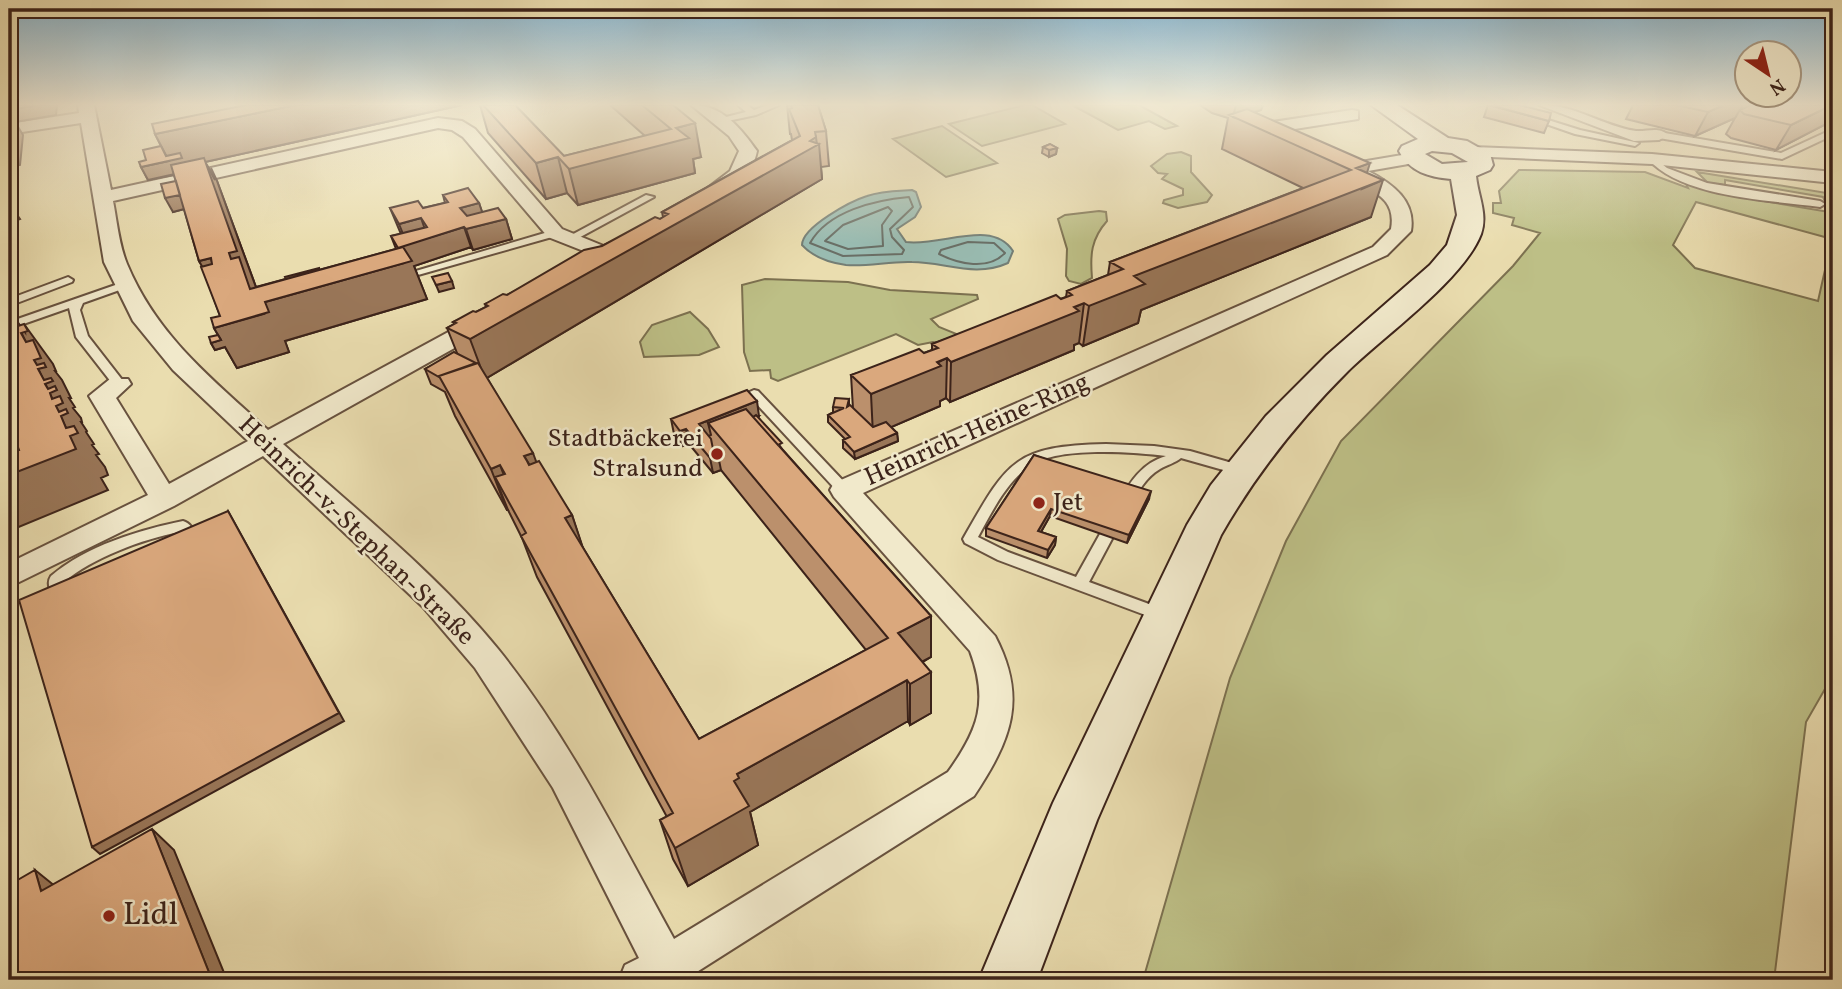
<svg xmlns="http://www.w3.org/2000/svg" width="1842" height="989" font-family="Vollkorn,serif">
	<rect width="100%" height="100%" fill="#eaddaf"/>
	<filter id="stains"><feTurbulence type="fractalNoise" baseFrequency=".00286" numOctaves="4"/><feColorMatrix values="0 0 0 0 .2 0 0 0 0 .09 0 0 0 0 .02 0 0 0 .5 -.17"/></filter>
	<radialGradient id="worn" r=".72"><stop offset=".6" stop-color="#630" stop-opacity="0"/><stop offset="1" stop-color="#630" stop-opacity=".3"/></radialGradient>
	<!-- green -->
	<path fill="#bdbf86" stroke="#7c7150" stroke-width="2" fill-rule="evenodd" d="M1025,105H1032L1065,124L982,146L949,124Z
		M1072,105H1139L1177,126L1165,129L1149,121L1118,130Z
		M942,126L997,163L946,177L893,139Z
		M1181,152L1191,156V172L1212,195L1207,202L1178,208L1163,203L1164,200L1183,195V189L1162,179L1167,174L1158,173L1151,166L1167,154Z
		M1519,170L1645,172L1688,188L1685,182L1728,195L1829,212L1823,197L1725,180V185L1708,183L1697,172L1833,194V675L1806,722L1774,980H1143L1230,678L1286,541L1341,441L1513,266L1540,233L1512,225L1514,218L1493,213V203H1501L1499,191ZM1696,202L1832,239L1818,301L1695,268L1673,245Z
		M1099,211L1106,212L1107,221C1091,239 1090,255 1092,278L1081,284L1069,281L1066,276L1067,249L1058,219L1065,215Z
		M765,279L848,282L890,290L977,295L978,299L931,319L939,327L959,335L956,346L933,342L918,345L896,334L778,381L771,378L770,370L750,371L744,352L742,285Z
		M690,312L708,329L719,347L699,355L644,357L640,342L652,325Z"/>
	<!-- water -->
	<path fill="#99bbb1" stroke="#747e75" stroke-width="2" d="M912,190L916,192L921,207L915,217L897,229L906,242C941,247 992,218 1013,251L1008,263C975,278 945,262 912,262C890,261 867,267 846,265C831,263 813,257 802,245C802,227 851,201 867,196C881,191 896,191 912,190Z"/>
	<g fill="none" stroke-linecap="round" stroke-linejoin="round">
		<!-- shore -->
		<path stroke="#6a6f66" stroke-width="2" d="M909,197L913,207L890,229L892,237L904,250L902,254L843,256L810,243C828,211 875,200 909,197Z
			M888,207L892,211L882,225L883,246L848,249L825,241L843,225Z
			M968,242L994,243L1005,253C988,271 959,264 939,254L941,250Z"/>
		<defs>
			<path id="lane" d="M738,105H747L754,110L768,105H779L756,115L718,123V119L746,112Z
				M1529,114L1580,130L1639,143L1635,146L1575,134L1529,118Z
				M1833,129V135L1782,159L1659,138L1655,135L1659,132L1781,153Z
				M1652,156L1667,168L1707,183L1820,201L1825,204L1820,207C1770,200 1683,198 1648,159Z
				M646,195L654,197L573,241L564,239Z
				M555,230L560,233L559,235L418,275H410L409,273Z
				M68,277L73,280L72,282L9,306V299Z
				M124,282L128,283V287L83,303L80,310L88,336L123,381L125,384L123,387H115L76,337L69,308L9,329V322Z
				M754,390L758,391L849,487L851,490L849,493H839L752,399L734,406L728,402Z
				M1106,444L1154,446L1190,451L1246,467L1248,470L1241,475L1181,458C1175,463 1167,465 1160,469C1145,478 1138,492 1130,506L1125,508L1118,503C1130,482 1142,463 1166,456C1132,452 1055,446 1028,467C1005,484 992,512 978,537L1008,552L1076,577L1110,516H1120L1122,520L1089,582L1168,611L1170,615L1168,619L1162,621L1156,619L998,560L965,543L963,539C1007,462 1013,446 1106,444Z
				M183,521C190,523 193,529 196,535L194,539H184L179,532C143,539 92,558 64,582L66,591L63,595H53C49,589 47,582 51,576C86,546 139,530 183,521Z"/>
			<path id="street" d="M78,105H94L111,190L438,118L462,121L475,129L562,229L611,249L614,253L611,257L604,259L548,237L463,137L452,130L438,128L113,201C117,221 119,245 127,264C157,336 212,379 268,430L476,317H492L495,322L492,327L283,444C356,510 436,573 498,649C569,737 620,841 674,939L948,772C978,730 989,702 970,651L834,497L830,490L834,483L1373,247L1391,229C1398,190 1359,191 1340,169L1349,164L1414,153L1423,158L1414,163L1368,171C1393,184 1416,201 1411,231L1387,255L863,493L995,636C1028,699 1011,740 974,796L692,975L694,980H619L625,965L639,958L553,788L475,668L423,607L263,456L174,506L9,587V563L148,495L89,396L110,379H128L131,384L116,398L169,484L248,441L173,370L133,321L104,262L81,123L9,134V124L79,113Z
				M691,105C721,104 740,127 757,151C753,173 735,190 714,196L705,190L730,171L739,151L729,136Z
				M1539,105C1575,104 1602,126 1636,131C1647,132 1659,126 1668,135L1659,140L1634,141Z
				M1352,110L1358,111V119L1282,131L1293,139L1284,144L1257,128L1266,123Z
				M1473,147L1652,154L1833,172V183L1652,164L1467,156L1464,152L1467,148Z"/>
			<path id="secondary" d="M1371,105H1397L1448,138L1467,141L1490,154L1493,165L1490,170L1476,176C1478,196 1488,214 1481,234C1464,279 1384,336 1348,371C1298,421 1256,474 1221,535L1097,820L1037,980H979L1053,803L1187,525L1211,485L1266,416L1327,355L1430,265L1447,245L1457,215L1451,179C1429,177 1410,172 1399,151L1402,146L1418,139ZM1432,151L1452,153L1468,162L1442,164L1425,154Z"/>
		</defs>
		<!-- lane casing -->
		<use href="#lane" stroke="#68523f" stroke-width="4"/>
		<!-- street casing -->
		<use href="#street" stroke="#68523f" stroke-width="4"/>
		<!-- secondary casing -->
		<use href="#secondary" stroke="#3c231a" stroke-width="4"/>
		<!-- lane -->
		<use href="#lane" fill="#f1e9cb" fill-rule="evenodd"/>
		<!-- street -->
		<use href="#street" fill="#f1e9cb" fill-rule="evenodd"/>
		<!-- secondary -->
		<use href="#secondary" fill="#f1e9cb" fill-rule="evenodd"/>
	</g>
	<!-- wall -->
	<path fill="#bb906c" stroke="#3c231a" stroke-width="2" d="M246,105H462L205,162L217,181L256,287L396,249L391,236L401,234L390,208H423L445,203L443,195L479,203L482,212L506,219L512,239L473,250L471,247L414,266L427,299L285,341L289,352L237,368L225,347L215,350L211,343L218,335L214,328L220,316L202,266L199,261L184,209L173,212L176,181L174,175L148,180L141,167L161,146L155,134Z
		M480,105H515L564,156L645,136L610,105H673L701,157L693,159L695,173L578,205L567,193L546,199L488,133Z
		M787,105H818L826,131L829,166L821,167L822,179L487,378L536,462L572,515L582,546L699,739L866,650L721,470L713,473L689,444L683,446L674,434L671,419L759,416L758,417L783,450L931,616V657L923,662L931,713L910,725L908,721L750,812L758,845L688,886L673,859L660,820L667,817L537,577L522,538L508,510H507L455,416L445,392L431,384L425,369L457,353L447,328L454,324L453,322L476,312L486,307L485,304L507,295L602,246L660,219L663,217L662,212L792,140L791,134H790Z
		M1200,105H1263L1261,110L1254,112L1367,173L1371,217L1141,310L1138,323L1083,346L1079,343L1074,345V350L950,402L946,398L940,401V406L891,427L897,433L898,441L855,459L843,448V440L845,439L828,422V415L833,412V407L849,399V406L853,409L851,375L924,353L932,350V344L1066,297L1067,291L1108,275L1110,262L1303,188L1222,149L1228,118L1212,113Z
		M1488,105L1549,121L1544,133L1484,117Z
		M1633,105H1833V112L1826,124L1776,150L1731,138L1726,134L1735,118L1695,136L1626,119Z
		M1050,144L1057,148L1056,154L1049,157L1042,153L1043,147Z
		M1034,455L1149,499L1127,543L1050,516L1041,532L1056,537L1055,545L1047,558L986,536V528Z"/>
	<!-- shaded-wall -->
	<path fill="#997658" stroke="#3c231a" stroke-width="2" d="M38,105H57L56,115L15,122L23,135L20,165L9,167V110Z
		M296,105H462L205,162L215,180L211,168L217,181L257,290L265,302L404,263L398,248L407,244L399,224L421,218L428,238L464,227L471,247L414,266L427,299L285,341L289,352L237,368L225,347L215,350L211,343L221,340L214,328L264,314L192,207L173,212L165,198L189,171L148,180L141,167L169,161L155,134Z
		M1236,105H1263L1261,110L1236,118L1233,117Z
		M1724,105H1743L1735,118L1695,136L1708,112Z
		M1832,105H1833V112L1826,124L1776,150L1791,125Z
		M695,123L701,157L693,159L695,173L578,205L569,169L676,128Z
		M816,137L817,145L819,144L822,179L485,379L470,339Z
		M1057,148L1056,154L1049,157V150Z
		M558,157L567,193L546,199L536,163Z
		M1370,163L1362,189L1383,180L1371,217L1141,310L1138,323L1083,346L1089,306L1134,276L1356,168Z
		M479,203L486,223L467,228L460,208Z
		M15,212L20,219L9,223V215Z
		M506,219L512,239L473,250L466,229Z
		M211,258L221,300L199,261Z
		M452,281L454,288L439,292L436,285Z
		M1084,303L1079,343L1074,345V350L950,402L951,362Z
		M14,317L25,332L24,324L53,364L56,371H55L62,380L71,398H69L75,407L73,408L81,418L82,422H81L87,431L86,432L94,444L92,445L99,454L96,455L105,467L108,475L101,478L108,490L9,531V475L66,428Z
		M947,358L946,398L940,401V406L873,435L871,394Z
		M757,401L759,416L737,425L708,423L711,435L701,439L699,424Z
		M686,429L689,444L683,446L680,431Z
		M897,433L898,441L855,459L854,452Z
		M533,453L548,494L524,456Z
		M718,455L721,470L713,473L710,458Z
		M500,465L516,507L495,477L508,510H507L491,469Z
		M1151,491L1149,499L1127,543L1129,535Z
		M1051,509L1050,516L1037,539L1038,531Z
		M228,511L344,721L100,854L92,847Z
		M572,515L586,557L565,518Z
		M1056,537L1055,545L1047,558L1048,550Z
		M931,616V657L899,674L898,633Z
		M931,672V713L910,725V684Z
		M907,680L908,721L750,812L758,845L688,886L675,848L734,781L737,774Z
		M9,769L12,779L9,780Z
		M152,829L174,850L227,980H212Z
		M35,870L61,891H41Z"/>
	<!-- building -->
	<path fill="#daa87d" stroke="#3c231a" stroke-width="2" d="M9,105H38L9,110Z
		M246,105H296L155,134L152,124Z
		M483,105H515L564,156L671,129L642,105H673L695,123L676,128L689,138L569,169L558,157L536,163Z
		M791,105H818L826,131L815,132L816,137L810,141L819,144L470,339L447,328L456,323L453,322L473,311L476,312L488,306L485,304L503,294L507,295L584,250L602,246L655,217L660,219L668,214L662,212L800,136L789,109L792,108Z
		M1490,105H1519L1551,113L1549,121Z
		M1676,105H1724L1708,112Z
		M1750,105H1832L1791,125L1744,114L1740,110Z
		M1247,109L1370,163L1356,168L1383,180L1134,276L1145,284L1089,306L1084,303L1074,307L1079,311L951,362L947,358L937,362L941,366L871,394L851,375L919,349L924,353L938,348L932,344L1056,295L1061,299L1072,295L1067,291L1123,269L1110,262L1351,170L1229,115Z
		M9,116H11L9,141Z
		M1050,144L1057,148L1049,150L1043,147Z
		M161,146L166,156L180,153L182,158L141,167L139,162L146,160L143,150Z
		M204,158L237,251L229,253L231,259L239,257L250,289L403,247L412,261L265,302L269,312L214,328L211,318L220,316L201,267L212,264L211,258L199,261L171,165Z
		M176,181L180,195L165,198L161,184Z
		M468,188L479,203L460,208L467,216L498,208L506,219L466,229L464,227L398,248L391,236L427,227L421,218L399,224L390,208L418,201L423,208L448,202L443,195Z
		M9,209L15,212L9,215Z
		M319,268V270L286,279L285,277Z
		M448,273L452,281L436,285L432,277Z
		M14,317L18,326L24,324L28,331L21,333L26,342L33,340L41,358L34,360L37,365L44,363L46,367L38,369L44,380L51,378L53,381L45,384L48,389L55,386L57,390L50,393L52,399L60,396L63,403L56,406L59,412L66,409L68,413L61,416L66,428L74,426L78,433L70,436L76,449L9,475V452L19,450L9,423V318Z
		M218,335L221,340L211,343L209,337Z
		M454,352L476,363L439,376V377L425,369Z
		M478,363L533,453L524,456L527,461L529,465L539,461L572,515L565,518L699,739L888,638L708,423L746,409L931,616L898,633L931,672L910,684L907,680L737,774L739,778L734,781L749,806L675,848L660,820L673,813L521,536L526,533L495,477L505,474L500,465L491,469L439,376Z
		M747,390L757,401L699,424L711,439L713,449L718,455L710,458L686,429L680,431L671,419Z
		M835,398L849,399L847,407L850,405L873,427L886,422L897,433L854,452L843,440L850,437L828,415L844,408L833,407Z
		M756,415L782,443L778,445L753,417Z
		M1034,455L1151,491L1129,535L1051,509L1038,531L1056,537L1048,550L986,528Z
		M228,511L339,713L92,847L19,600Z
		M152,829L212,980H9V885L35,870L41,891Z"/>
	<!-- sky -->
	<linearGradient id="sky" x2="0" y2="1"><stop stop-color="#88b7d2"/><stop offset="0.43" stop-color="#f6f0db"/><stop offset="1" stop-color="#f6f0db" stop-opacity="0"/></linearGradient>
	<rect width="1842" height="243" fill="url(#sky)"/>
	<!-- markers -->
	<g fill="#8f2418" stroke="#f1e9cb" stroke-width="2.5">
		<circle cx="717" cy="454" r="7"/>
		<circle cx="1039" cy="503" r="7"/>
		<circle cx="109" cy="916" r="7"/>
	</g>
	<g text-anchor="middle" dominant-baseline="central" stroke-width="5" stroke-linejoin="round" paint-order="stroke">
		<!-- street labels -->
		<g font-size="26" fill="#3c231a" stroke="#f1e9cb">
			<text transform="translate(977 430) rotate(-24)">Heinrich-Heine-Ring</text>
			<text transform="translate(356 531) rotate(44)">Heinrich-v.-Stephan-Straße</text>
		</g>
		<!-- poi labels -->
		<g font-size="26" fill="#3c231a" stroke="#f1e9cb" text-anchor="end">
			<text x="703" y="439">Stadtbäckerei<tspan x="703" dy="30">Stralsund</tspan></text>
			<text x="1053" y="503" text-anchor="start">Jet</text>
		</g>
		<!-- near-poi labels -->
		<g font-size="32" fill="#3c231a" stroke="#f1e9cb" text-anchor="start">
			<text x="123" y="916">Lidl</text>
		</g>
	</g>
	<!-- margin -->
	<rect width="1842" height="989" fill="none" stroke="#eaddaf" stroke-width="35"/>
	<rect x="10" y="10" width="1821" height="968" fill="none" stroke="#3c231a" stroke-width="3.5"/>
	<rect x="18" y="18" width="1807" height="954" fill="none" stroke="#3c231a" stroke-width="2"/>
	<!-- north arrow -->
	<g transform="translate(1768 74) rotate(145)"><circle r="33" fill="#f1e9cb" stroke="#a99a84" stroke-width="2"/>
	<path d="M0-5L12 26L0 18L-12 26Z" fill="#8f2418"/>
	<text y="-10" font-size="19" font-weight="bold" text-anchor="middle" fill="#3c231a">N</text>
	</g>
	<rect width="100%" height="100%" filter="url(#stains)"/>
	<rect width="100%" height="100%" fill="url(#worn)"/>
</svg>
